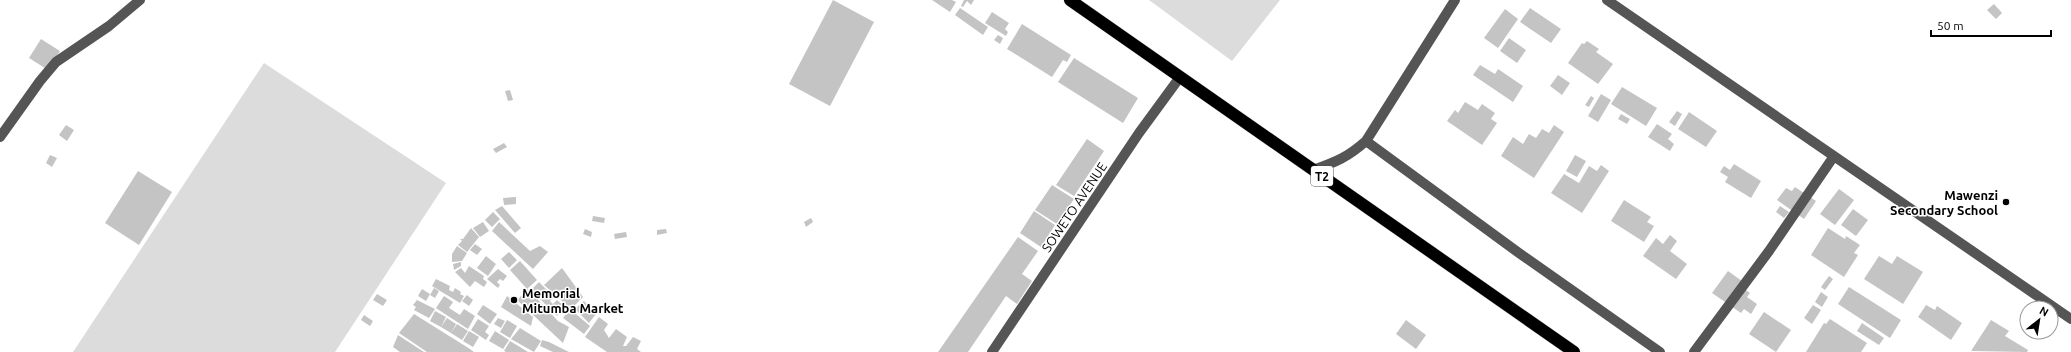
<svg xmlns="http://www.w3.org/2000/svg" width="2071" height="352" font-family="Ubuntu,sans-serif">
	<rect width="100%" height="100%" fill="#fff"/>
	<!-- green -->
	<path fill="#dcdcdc" d="M1149,0H1280L1232,61Z
		M264,63L446,183L335,352H73Z"/>
	<!-- building -->
	<path fill="#c4c4c4" d="M833,0L874,22L830,106L789,84Z
		M932,0H952L956,2L950,12Z
		M964,0H974L971,5L967,1L963,7L961,6Z
		M1994,4L2002,13L1996,19L1987,10Z
		M960,8L988,27L983,35L955,15Z
		M1530,8L1561,29L1551,43L1520,22Z
		M1505,9L1518,19L1498,48L1484,38Z
		M992,12L1009,23L1005,29L1008,32L1006,36L985,23Z
		M1022,24L1071,55L1067,62L1063,60L1052,77L1007,49Z
		M998,35L1003,38L1000,44L994,40Z
		M1509,38L1526,50L1517,63L1500,51Z
		M41,39L60,51L48,70L29,58Z
		M1587,41L1599,49L1596,52L1613,64L1598,84L1568,63L1582,43L1584,44Z
		M1074,58L1138,98L1123,123L1058,82Z
		M1480,65L1495,74L1498,69L1523,86L1513,102L1473,75Z
		M1558,75L1570,83L1562,95L1550,86Z
		M1622,87L1657,108L1646,126L1611,104Z
		M510,90L513,100L508,101L505,91Z
		M1601,94L1611,100L1598,122L1588,116Z
		M1591,96L1594,98L1589,107L1585,105Z
		M1465,102L1478,110L1482,104L1495,113L1491,119L1497,123L1482,145L1447,121L1455,110L1458,113Z
		M1677,111L1682,114L1675,126L1669,122Z
		M1689,112L1717,131L1706,147L1678,129Z
		M1621,114L1630,119L1627,124L1618,119Z
		M1657,124L1672,134L1668,139L1674,144L1670,151L1648,137Z
		M66,125L74,130L67,141L59,135Z
		M1554,125L1564,132L1534,178L1501,156L1513,137L1523,144L1529,134L1536,138L1542,129L1549,133Z
		M1087,139L1104,151L1074,196L1056,185Z
		M504,143L507,147L496,153L493,149Z
		M50,155L57,158L52,167L46,163Z
		M1575,155L1586,161L1577,177L1566,171Z
		M1734,164L1761,181L1751,198L1725,182L1728,177L1720,172L1724,166L1730,170Z
		M1601,165L1609,171L1582,213L1551,193L1564,174L1579,183L1589,166L1597,171Z
		M138,171L172,192L139,245L105,223Z
		M1052,185L1074,199L1057,224L1035,210Z
		M1795,187L1816,201L1804,219L1777,200L1786,188L1792,191Z
		M1839,189L1854,200L1835,225L1820,214Z
		M516,197V204L504,205L503,198Z
		M1624,200L1651,217L1647,222L1654,226L1644,242L1611,221Z
		M502,206L521,228L515,233L495,210Z
		M1780,206L1789,212L1784,218L1776,212Z
		M1853,209L1868,220L1856,236L1841,225Z
		M1034,211L1055,225L1041,247L1020,233Z
		M493,212L500,219L492,227L485,220Z
		M593,216L605,218L604,223L592,221Z
		M811,218L813,222L806,227L804,222Z
		M483,222L489,231L480,237L473,228Z
		M499,222L530,251L540,246L548,252L533,269L492,231Z
		M471,228L479,237L467,252L458,245L462,241L460,239H463Z
		M1828,228L1845,239L1846,236L1860,245L1854,253L1858,255L1844,277L1811,255Z
		M585,229L592,232L591,237L583,234Z
		M666,229L667,233L657,235V230Z
		M626,232L627,237L615,239L614,234Z
		M1670,235L1677,241L1670,251L1687,264L1676,279L1643,256L1656,238L1663,244Z
		M1018,237L1038,251L1022,274L1032,281L1017,304L1006,296L968,352H938Z
		M475,244L482,249L477,255L470,250Z
		M457,246L467,253L462,261L452,262V254Z
		M509,252L517,260L509,268L501,259Z
		M486,256L496,264L488,276L477,268Z
		M1879,256L1892,264L1897,256L1923,272L1903,304L1864,279Z
		M520,261L537,280L527,289L510,270Z
		M461,262V266L454,270L453,264Z
		M469,266L484,276L483,279L487,282L484,287L475,281L470,287L455,272L461,268L465,273Z
		M562,268L583,297L571,309L544,285Z
		M498,269L507,276L503,281L500,279L497,282L500,285L498,288L487,279Z
		M1728,271L1746,284L1743,288L1750,293L1747,297L1757,304L1751,314L1744,309L1741,313L1712,293Z
		M1829,276L1833,279L1825,290L1821,287Z
		M436,279L450,286L449,290L453,292L455,288L461,292L460,294L464,296L460,303L432,286Z
		M539,282L554,297L550,301L553,304L557,300L565,307L557,316L531,290Z
		M1849,287L1901,320L1890,338L1838,304Z
		M434,288L439,291L435,298L430,295Z
		M422,289L430,294L426,301L418,296Z
		M528,289L558,321L569,327L563,343L517,300Z
		M1821,292L1828,297L1822,307L1815,302Z
		M377,294L387,300L383,306L373,300Z
		M467,295L473,300L469,306L462,301Z
		M444,296L453,302L445,314L436,308Z
		M507,296L533,317L531,326L501,307Z
		M417,300L435,309L429,318L414,310L416,307L413,305Z
		M584,301L596,314L589,323L575,309Z
		M483,305L497,314L490,324L477,314Z
		M1813,305L1821,310L1812,324L1804,318Z
		M1926,305L1935,310L1937,306L1962,323L1951,340L1918,317Z
		M449,308L460,315L464,309L475,316L468,329L445,314Z
		M570,309L590,326L584,334L563,318Z
		M435,311L446,317L441,327L430,321Z
		M1764,312L1791,330L1776,352L1749,334Z
		M414,314L470,349L474,352H427L399,333Z
		M364,315L373,321L370,326L361,320Z
		M599,317L608,324L604,330L609,338L616,329L627,337L623,346H626L633,337L641,341L637,349L641,352H607L585,337Z
		M447,318L456,324L451,333L441,327Z
		M498,318L505,321L501,328L494,324Z
		M478,319L489,326L485,332L489,335L486,340L471,330Z
		M1830,319L1867,343L1861,352H1806L1824,323L1826,324Z
		M507,320L517,326L510,338L500,332Z
		M1406,320L1426,335L1416,349L1396,334Z
		M1991,320L2009,331L2005,336L2028,350L2027,352L1971,351Z
		M1862,323L1884,338L1879,345L1857,331Z
		M457,324L468,331L462,340L451,333Z
		M520,328L541,341L534,352L511,339Z
		M469,331L479,337L473,347L463,341Z
		M495,331L509,340L503,349L489,341Z
		M398,335L424,352H400L393,347Z
		M542,340L549,342L569,352H553L540,346Z
		M510,341L528,352H506L504,351Z"/>
	<g fill="none" stroke-linecap="round" stroke-linejoin="round">
		<defs>
			<path id="highway" d="M1070,0L1574,352"/>
		</defs>
		<!-- highway casing -->
		<use href="#highway" stroke="#dbdbdb" stroke-width="13"/>
		<!-- minor -->
		<path stroke="#555" stroke-width="10" d="M1607,0L2071,319
			M0,137L40,81L56,62L109,26L140,0
			M1366,141L1519,253L1660,352
			M1313,170C1336,162 1348,157 1366,141L1455,0
			M992,352L1139,133L1180,77
			M1694,352L1769,251L1834,156"/>
		<!-- highway -->
		<use href="#highway" stroke="#000" stroke-width="12"/>
	</g>
	<!-- markers -->
	<g fill="#000" stroke="#fff" stroke-width="1.5">
		<circle cx="2006" cy="202" r="4"/>
		<circle cx="514" cy="300" r="4"/>
	</g>
	<g text-anchor="middle" dominant-baseline="central" stroke-width="3" stroke-linejoin="round" paint-order="stroke">
		<!-- shield labels -->
		<rect fill="#fff" stroke="#4c4c4c" stroke-width="1" x="1311" y="166" width="22" height="20" rx="3"/>
		<g font-size="12" font-weight="bold" fill="#000">
			<text x="1322" y="176">T2</text>
		</g>
		<!-- poi labels -->
		<g font-size="13" font-weight="bold" fill="#000" stroke="#fff" text-anchor="end">
			<text x="1998" y="195">Mawenzi<tspan x="1998" dy="15">Secondary School</tspan></text>
			<text x="522" y="293" text-anchor="start">Memorial<tspan x="522" dy="15">Mitumba Market</tspan></text>
		</g>
		<!-- street labels -->
		<g font-size="13" fill="#000" stroke="#fff">
			<text transform="translate(1074 207) rotate(-56)">SOWETO AVENUE</text>
		</g>
	</g>
	<!-- north arrow -->
	<g transform="translate(2039 320) rotate(30)"><circle r="19" fill="#ffffff" stroke="#999999"/>
	<path d="M0-3L7 15L0 10L-7 15Z" fill="#000000"/>
	<text y="-6" font-size="11" font-weight="bold" text-anchor="middle" fill="#000000">N</text>
	</g>
	<!-- scale -->
	<path d="M1931 30v6h120v-6" fill="none" stroke="#000000" stroke-width="2"/>
	<text x="1937" y="30" font-size="12" fill="#000000" stroke="#ffffff" stroke-width="3" paint-order="stroke">50 m</text>
</svg>
